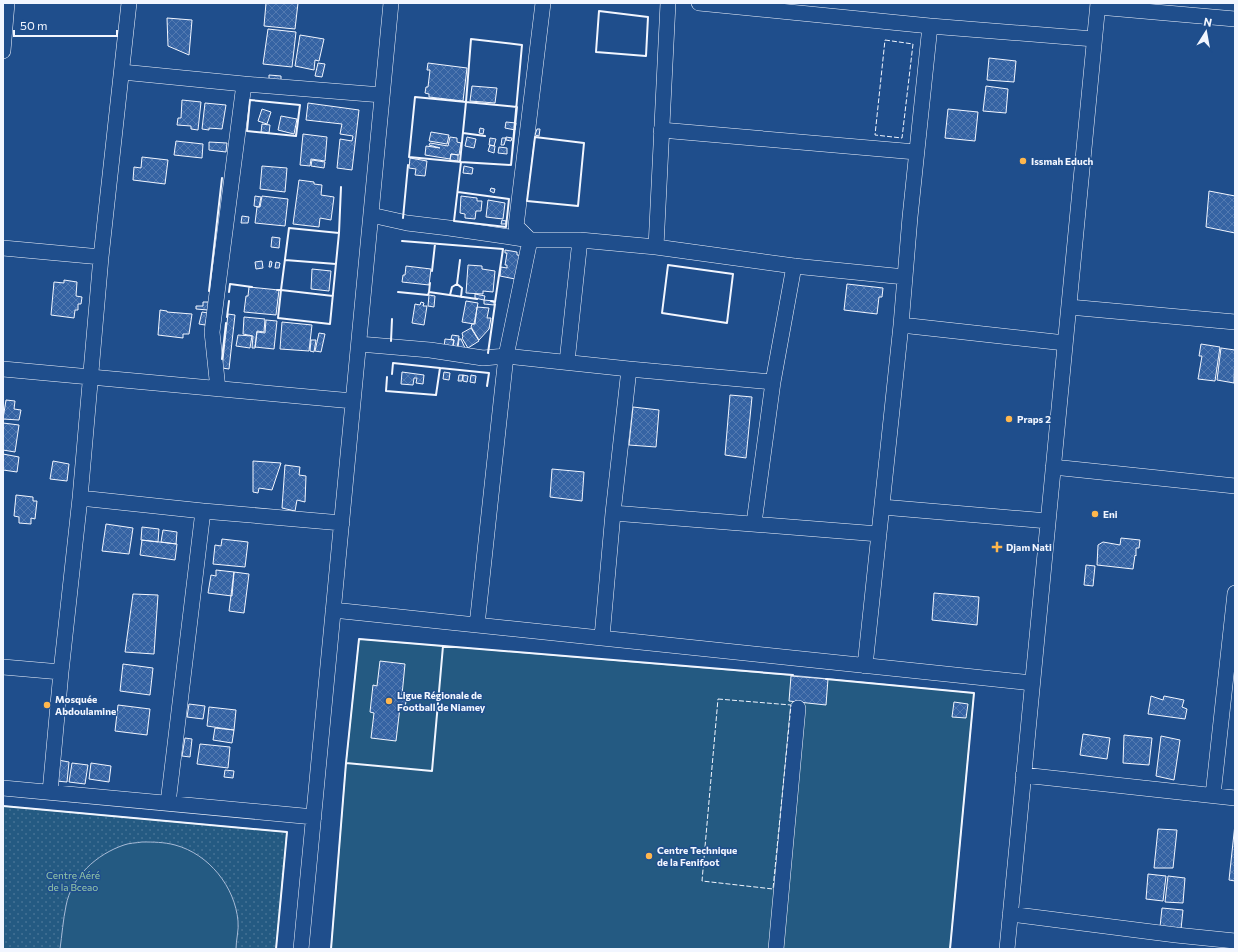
<svg xmlns="http://www.w3.org/2000/svg" width="1238" height="952" font-family="Commissioner,sans-serif">
	<defs>
		<pattern id="park-dots" width="8" height="8" patternUnits="userSpaceOnUse"><rect width="8" height="8" fill="#245a82"/><path d="M2 2h.1M6 6h.1" fill="none" stroke="#447295" stroke-width="1.8" stroke-linecap="round"/></pattern>
		<pattern id="building-cross-hatch" width="8" height="8" patternUnits="userSpaceOnUse"><rect width="8" height="8" fill="#3563a3"/><path d="M0 0l8 8M0 8l8-8" fill="none" stroke="#537ab1"/></pattern>
	</defs>
	<rect width="100%" height="100%" fill="#1f4e8c"/>
	<!-- park -->
	<path fill="url(#park-dots)" stroke="#a8bbd7" d="M3,806L287,832L276,949H3Z"/>
	<!-- garden -->
	<path fill="#245a82" stroke="#a8bbd7" d="M359,639L789,675L974,693L950,949H331L346,763Z
		M142,842C153,842 164,842 175,845C209,854 235,887 238,921C239,930 236,940 236,949H60C62,935 63,920 66,906C71,877 97,854 124,845C129,843 136,843 142,842Z"/>
	<!-- building -->
	<path fill="url(#building-cross-hatch)" stroke="#f2f6ff" d="M266,3H298L295,29L264,26Z
		M167,18L192,20L189,55L168,46Z
		M268,29L296,32L292,67L263,64Z
		M300,35L324,39L319,61L315,60L314,70L295,66Z
		M989,58L1016,61L1014,82L987,80Z
		M318,63L325,64L322,77L315,76Z
		M428,63L467,68L463,101L429,97V94L425,93L426,87H428L430,70H427Z
		M269,75L281,76V81L269,80Z
		M472,86L497,88L495,103L470,101Z
		M986,86L1008,89L1006,113L983,111Z
		M182,100L201,102L198,130L191,129V126L177,125L178,118H181Z
		M205,103L226,105L222,129L209,128V130L202,129Z
		M308,103L359,110L352,170L337,168L340,139L352,141L353,136L340,134L342,124L306,120Z
		M262,109L271,112L267,124L258,121Z
		M948,109L978,112L975,141L945,138Z
		M281,116L297,119L294,134L278,130Z
		M506,122L516,123L515,130L505,128Z
		M262,124L270,125L269,133L261,132Z
		M480,128L484,129L483,134L479,133Z
		M537,129H540L539,136L535,135Z
		M431,132L449,135L447,144L429,141Z
		M303,134L327,137L325,161L311,159L310,166L300,165Z
		M450,137L457,138V142L461,143L459,155L451,154L450,159L425,155L426,146L440,148L429,145L430,143L448,146Z
		M467,137L476,139L474,148L465,146Z
		M506,137L512,138L511,141L506,140Z
		M490,138L496,139L494,146L489,145Z
		M502,138H506L504,145H501Z
		M176,141L203,144L202,158L174,155Z
		M209,142L227,143L226,152L209,150Z
		M490,145L495,146L494,153L488,151Z
		M499,147L507,148V154L498,153Z
		M451,154L458,155V161L450,160Z
		M142,157L168,160L165,184L133,180L134,167L141,168Z
		M410,158L427,161L425,176L415,175L416,169L409,168Z
		M312,160L325,162L324,168L311,166Z
		M262,166L287,168L285,192L260,189Z
		M464,166L473,168L472,174L463,173Z
		M299,180L314,182V184L322,185L321,195L334,197L331,220L320,218L319,227L293,224Z
		M491,188L495,189L494,193L490,191Z
		M1209,191L1235,196V233L1206,227Z
		M255,196L261,197L259,207L254,206Z
		M262,196L288,199L285,226L255,223L257,207H260Z
		M461,196L477,198V201H482L481,211H476L475,219L465,218V214L460,213Z
		M488,200L505,203L503,219L486,217Z
		M242,216L249,217L248,223H241Z
		M502,220L506,221V224H501Z
		M272,237L280,238L279,248L271,247Z
		M505,250L517,252V255L525,256L520,280L500,276L501,267L507,268V265H505L507,253H505Z
		M262,261L263,268L256,269L255,262Z
		M270,261L272,262L271,267H269Z
		M276,262L280,263L279,268H275Z
		M468,265L482,266V269L495,271L493,292L483,291V294L466,293Z
		M406,266L431,269L429,285L402,282L403,275H405Z
		M312,269L331,271L329,291L311,289Z
		M64,280L77,282L76,296L82,297L81,304H78V310H75L74,318L51,315L54,282L64,283Z
		M847,284L883,288L882,297H879L877,314L844,310Z
		M249,287L279,290L276,315L244,312L246,296H248Z
		M475,294L485,296L484,300L475,298Z
		M429,295L435,296L434,307L428,306Z
		M484,300L494,301V305L484,304Z
		M466,301L478,303L474,324L462,322Z
		M203,302H209L208,310L196,309V306H203Z
		M421,302L424,303L423,306H427L424,325L412,323L415,304L420,305Z
		M477,307L489,308L487,318H491L489,329L479,340L471,327L472,324H475Z
		M160,310L167,311V312L192,314L189,334H183V338L158,335Z
		M202,312L208,313L205,325L199,324Z
		M228,314L235,315L229,369L222,368Z
		M244,317L265,319L264,332L257,331L255,348H252L253,336L243,334Z
		M266,320L277,321L274,349L255,347L257,332L265,333Z
		M282,322L312,325L309,351L280,349Z
		M471,328L479,341L468,348L462,338L463,337L462,333Z
		M319,333L325,334L321,352L315,351Z
		M238,335L252,336L250,348L236,346Z
		M452,335L459,336L457,348L453,347L454,340L451,339Z
		M445,339L454,340L452,348L444,347Z
		M459,339H461L465,348H458Z
		M311,340H316L314,352L310,351Z
		M1201,344L1220,347L1215,381L1198,379L1202,356H1199Z
		M1221,348L1235,350L1234,383L1217,380Z
		M402,372L424,375L423,384L416,383L417,378H414L413,385L401,384Z
		M444,372L450,373L449,380L443,379Z
		M459,375H463L462,381H458Z
		M463,375L468,376L467,382L463,381Z
		M471,375L476,376L475,383L470,382Z
		M730,395L752,397L746,458L725,455Z
		M6,400L15,401L14,409L21,410L19,420L3,419Z
		M633,407L659,410L656,447L629,445Z
		M3,423L19,425L15,452L3,450Z
		M3,454L19,457L17,472L3,470Z
		M53,461L69,464L67,481L50,479Z
		M253,461L281,463L272,490L259,488L258,493L253,492Z
		M285,465L300,467L299,475L306,476L305,502L297,500L295,511L282,508Z
		M552,469L584,472L582,501L550,497Z
		M16,495L33,497V501H37L35,519L31,518V524L19,523V517L14,516Z
		M106,524L133,528L129,554L102,551Z
		M142,527L159,529L158,542L141,540Z
		M163,530L177,532L176,544L161,542Z
		M1121,538L1140,540L1139,548H1136V556L1135,555L1133,569L1097,565L1098,545L1103,542L1120,545Z
		M222,539L248,542L245,567L213,564L215,545L221,546Z
		M142,540L177,544L175,560L140,555Z
		M1086,565L1095,566L1093,586L1084,585Z
		M216,570L234,572L232,596L208,593L211,575L216,576Z
		M234,572L249,574L244,613L229,611Z
		M934,593L979,597L977,625L932,620Z
		M133,594L158,595L154,654L125,652Z
		M380,661L405,664L402,695L407,696L405,707H400L396,741L371,738L374,713L370,712L373,685L377,686Z
		M123,664L153,668L150,695L120,691Z
		M791,676L828,679L826,705L789,701Z
		M1151,696L1163,700L1164,696L1184,700L1182,707L1187,709L1185,719L1148,714Z
		M954,702L968,704L966,718L952,717Z
		M189,704L205,706L203,719L187,717Z
		M118,705L150,709L147,735L115,731Z
		M209,707L236,710L234,730L207,726Z
		M215,728L234,730L232,743L213,740Z
		M1083,734L1110,738L1107,759L1080,755Z
		M1124,735L1152,738L1149,765L1123,763Z
		M1161,736L1180,740L1174,780L1156,776Z
		M185,738L192,739L190,757L182,756Z
		M200,744L230,747L228,768L197,764Z
		M58,760L69,762L67,782L56,781Z
		M72,763L88,765L85,784L69,782Z
		M91,763L111,766L109,782L89,779Z
		M225,770L234,771L233,778L224,777Z
		M1235,824V881L1229,880Z
		M1158,829L1177,830L1173,868H1154Z
		M1148,874L1166,876L1163,901L1146,899Z
		M1168,876L1185,878L1183,903L1165,902Z
		M1162,908L1183,910L1181,929L1160,927Z"/>
	<g fill="none" stroke-linecap="round" stroke-linejoin="round">
		<defs>
			<path id="minor" d="M699,3L930,26L1094,39
				M1098,7L1235,19
				M3,51L7,3
				M122,72L244,84L382,95
				M661,130L916,152
				M371,215L407,223L449,228L530,240H580L656,247L794,266L905,277
				M656,247L668,3
				M3,248L101,257
				M1069,307L1235,322
				M901,325L1065,343
				M359,344L430,350L483,358L506,356L629,369L773,382
				M567,362L580,240
				M3,369L353,401
				M218,389L212,332L244,84
				M1053,467L1235,486
				M80,498L203,511L342,523
				M882,507L1048,521
				M613,513L879,534
				M754,523L773,382L794,266
				M333,610L1032,683
				M477,625L506,356L530,240L516,226L543,3
				M602,637L613,513L629,369
				M865,666L901,325L910,217L930,26
				M3,667L61,672
				M1023,775L1235,798
				M3,788L314,817
				M50,792L61,672L80,498L101,257L129,3
				M1213,795L1235,593
				M168,803L203,511
				M1010,914L1176,935L1235,941
				M301,949L391,3
				M776,949L798,708
				M1007,949L1098,3"/>
		</defs>
		<!-- minor casing -->
		<use href="#minor" stroke="#f2f6ff" stroke-width="16"/>
		<!-- minor -->
		<use href="#minor" stroke="#1f4e8c" stroke-width="15"/>
		<!-- fence -->
		<path stroke="#f2f6ff" stroke-width="1" stroke-dasharray="5 2" stroke-linecap="butt" d="M885,40L913,44L902,138L875,135Z
			M718,699L791,705L773,889L702,881Z"/>
		<!-- wall -->
		<path stroke="#f2f6ff" stroke-width="2" d="M599,11L648,17L646,56L596,52Z
			M471,39L522,45L511,165L461,162L409,157L415,97L466,102Z
			M250,100L300,105L296,136L247,131Z
			M466,102L517,107L511,165L460,162Z
			M463,133L485,136
			M535,137L584,143L578,206L527,201Z
			M458,192L509,199L506,227L454,221L461,162
			M403,218L408,165
			M339,233L341,187
			M402,241L503,249L495,302L491,301
			M285,260L336,264
			M668,265L733,274L727,323L662,313Z
			M432,271L435,244
			M430,283L429,292L477,299
			M457,284L462,288L461,297
			M277,290H281L278,318L330,324L339,233L289,228L281,290L333,296
			M209,291L222,178
			M229,292L230,284L252,287
			M398,292L428,295L429,292
			M450,295L452,287L457,284L460,260
			M227,317L229,301
			M391,341L392,319
			M488,353L495,304
			M222,359L226,323
			M440,368L489,373L487,386
			M387,377L386,391L436,395L440,368L393,363L392,374
			M359,639L443,646L432,771L346,763Z
			M826,679L974,693L950,949
			M3,806L287,832L276,949
			M331,949L346,763L359,639L793,675"/>
	</g>
	<!-- markers -->
	<g fill="#ffb74d" stroke="#1f4e8c" stroke-width="1.5">
		<circle cx="1023" cy="161" r="4"/>
		<circle cx="1009" cy="419" r="4"/>
		<circle cx="1095" cy="514" r="4"/>
		<path d="M995 541h4v4h4v4h-4v4h-4v-4h-4v-4h4z"/>
		<circle cx="389" cy="701" r="4"/>
		<circle cx="47" cy="705" r="4"/>
		<circle cx="649" cy="856" r="4"/>
	</g>
	<g text-anchor="middle" dominant-baseline="central" stroke-width="3" stroke-linejoin="round" paint-order="stroke">
		<!-- poi labels -->
		<g font-size="10" font-weight="bold" fill="#f2f6ff" stroke="#1f4e8c" text-anchor="start">
			<text x="1031" y="161">Issmah Educh</text>
			<text x="1017" y="419">Praps 2</text>
			<text x="1103" y="514">Eni</text>
			<text x="1006" y="547">Djam Nati</text>
			<text x="397" y="695">Ligue Régionale de<tspan x="397" dy="12">Football de Niamey</tspan></text>
			<text x="55" y="699">Mosquée<tspan x="55" dy="12">Abdoulamine</tspan></text>
			<text x="657" y="850">Centre Technique<tspan x="657" dy="12">de la Fenifoot</tspan></text>
		</g>
		<!-- park labels -->
		<g font-size="10" fill="#97c8a6" stroke="#1f4e8c">
			<text x="73" y="875">Centre Aéré<tspan x="73" dy="12">de la Bceao</tspan></text>
		</g>
	</g>
	<!-- border -->
	<rect width="1238" height="952" fill="none" stroke="#f2f6ff" stroke-width="8"/>
	<!-- north arrow -->
	<g transform="translate(1206 32) rotate(11)" stroke="#1f4e8c" stroke-width="3" paint-order="stroke">
	<path d="M0-3L7 15L0 10L-7 15Z" fill="#f2f6ff"/>
	<text y="-6" font-size="11" font-weight="bold" text-anchor="middle" fill="#f2f6ff">N</text>
	</g>
	<!-- scale -->
	<path d="M14 30v6h103v-6" fill="none" stroke="#f2f6ff" stroke-width="2"/>
	<text x="20" y="30" font-size="12" fill="#f2f6ff" stroke="#1f4e8c" stroke-width="3" paint-order="stroke">50 m</text>
</svg>
